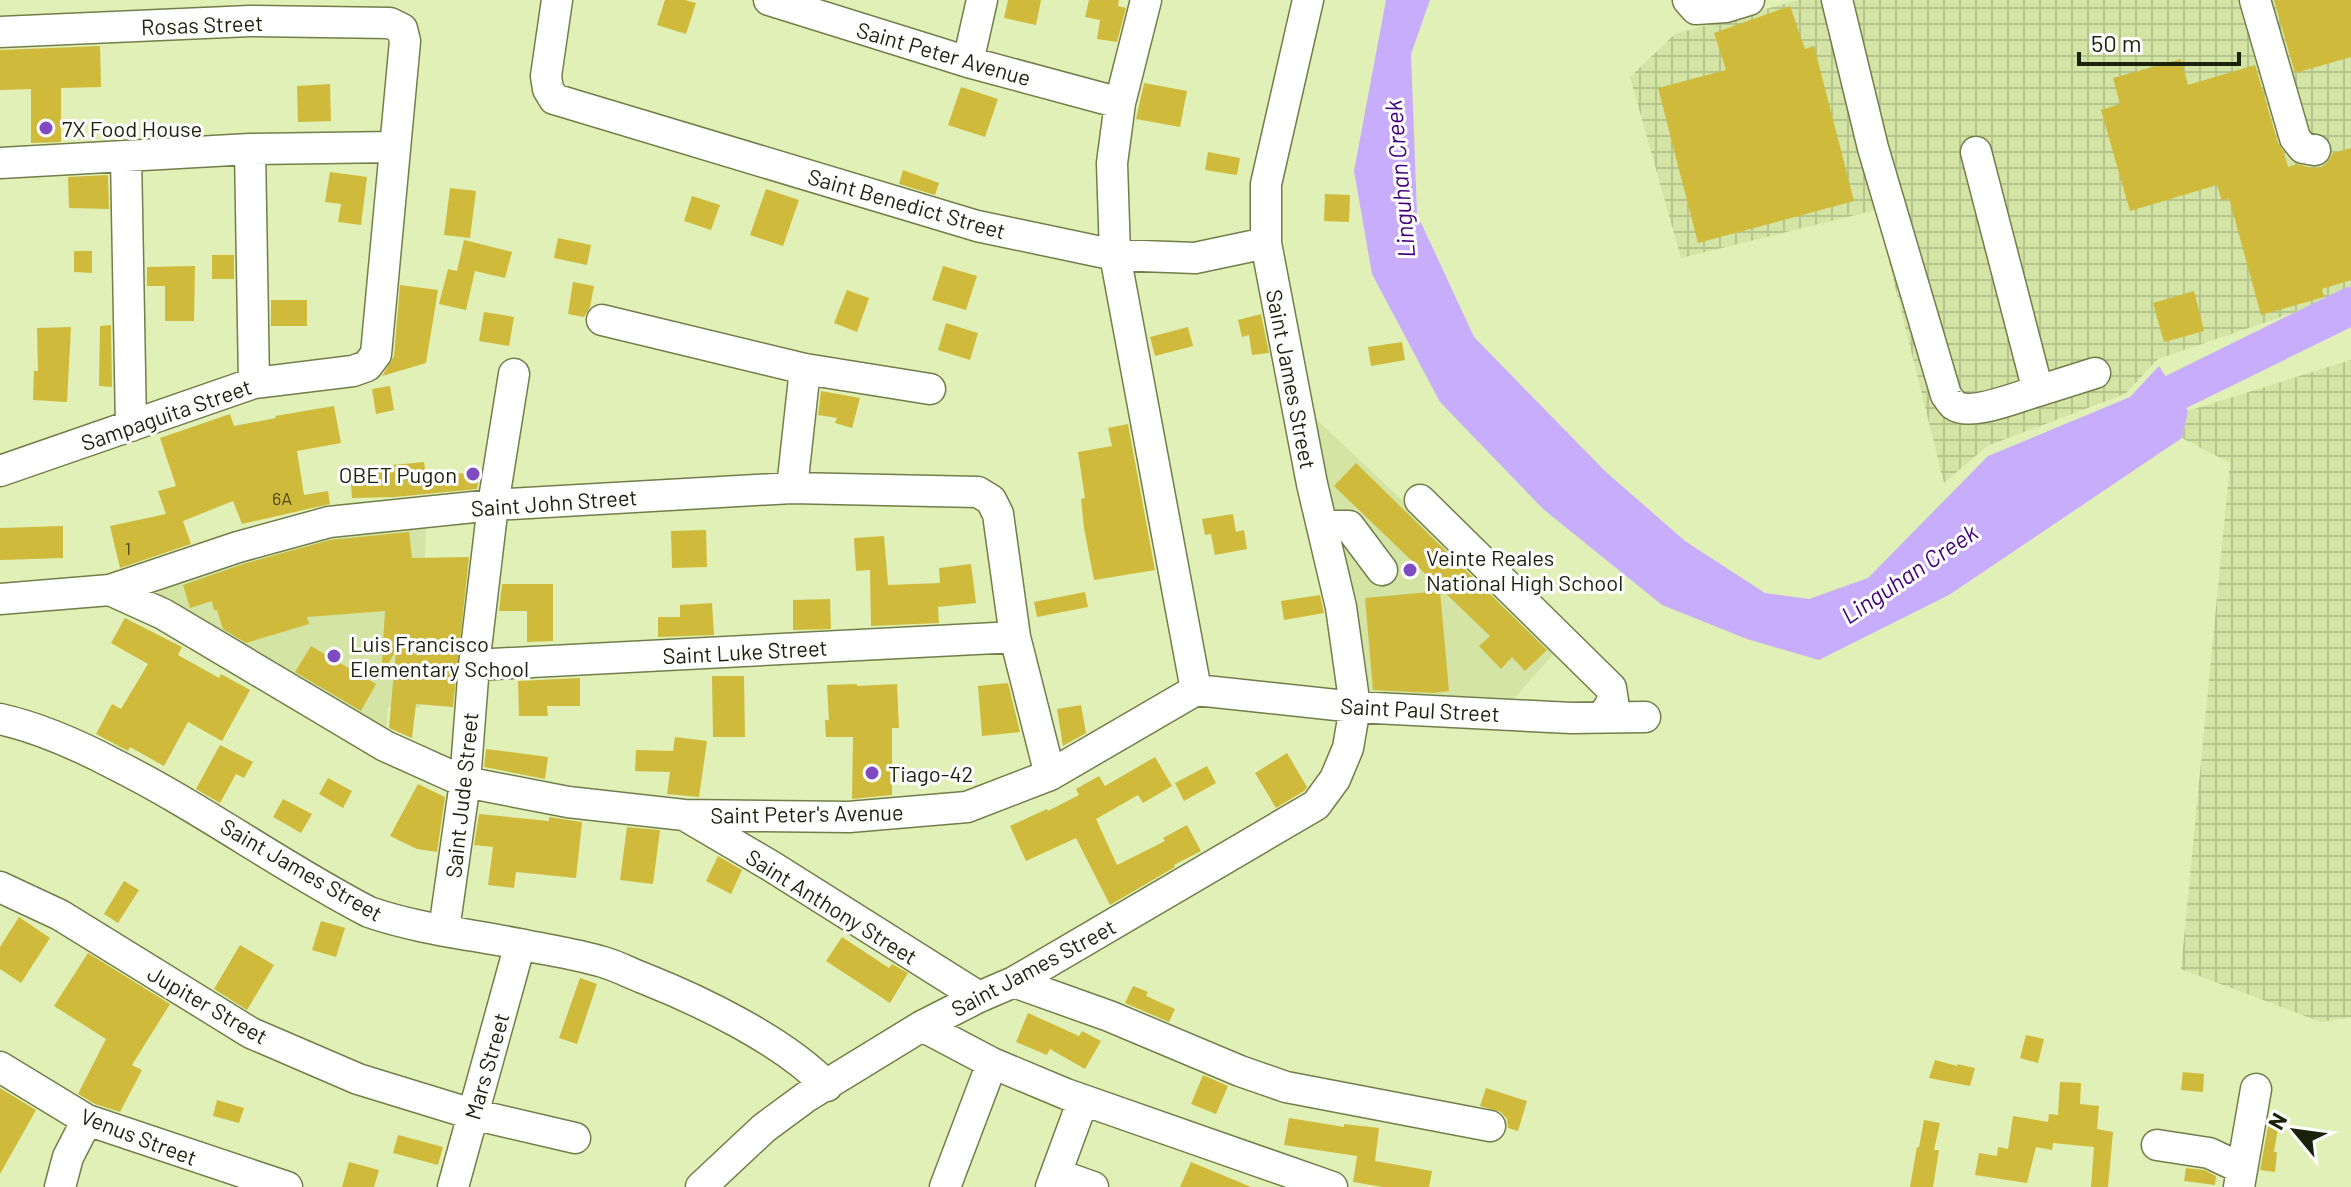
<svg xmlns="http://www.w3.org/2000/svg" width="2351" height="1187" font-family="Barlow,sans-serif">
	<defs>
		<pattern id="industrial-grid" width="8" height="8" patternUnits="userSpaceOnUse" patternTransform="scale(2)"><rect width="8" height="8" fill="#d3e4a4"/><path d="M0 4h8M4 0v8" fill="none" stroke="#b5c38c"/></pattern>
	</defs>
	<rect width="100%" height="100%" fill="#e1f0b6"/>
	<!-- built -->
	<path fill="#d3e4a4" d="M1316,419L1559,648L1508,705L1359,702L1347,592Z
		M426,524L420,708L388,707L386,734L157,605L160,578L308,536Z"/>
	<!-- industrial -->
	<path fill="url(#industrial-grid)" d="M1798,0H2351V293L2158,359L2125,394L1987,446L1944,483L1876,210L1681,258L1630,77L1675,34Z
		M2351,360V1017L2321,1022L2181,969L2230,463L2182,438L2188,411Z"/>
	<!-- water -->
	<path fill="#c8adfc" d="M1386,0H1430L1411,54L1417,214L1474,337L1606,472L1685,541L1765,593L1809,599L1868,578L1988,456L2130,397L2159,366L2188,411L2182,438L1949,595L1819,660L1747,639L1662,605L1543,509L1440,402L1372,274L1354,171Z"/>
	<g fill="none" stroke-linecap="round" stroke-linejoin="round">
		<!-- river -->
		<path stroke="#c8adfc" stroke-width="38" d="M2134,421L2176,392L2351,306"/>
	</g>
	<!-- building -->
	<path fill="#cfba3c" d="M665,0H685L696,3L686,34L657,25Z
		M1008,0H1041L1036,25L1004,18Z
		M1089,0H1119L1118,6L1126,8L1117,42L1097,39L1100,20L1085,17Z
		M2274,0H2351V57L2295,73Z
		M1790,6L1805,49L1814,46L1854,201L1698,243L1658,88L1726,70L1714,33Z
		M100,46L101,87L61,88V142L31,143V89L0,90V50Z
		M2181,59L2188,85L2255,65L2278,143L2284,153L2288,167L2297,164L2312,168L2321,167L2328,162L2333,153L2351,148V280L2322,289L2324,297L2261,315L2229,198L2222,201L2217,185L2130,211L2101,110L2120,104L2113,78Z
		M1144,83L1187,91L1180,127L1136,119Z
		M330,84L331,121L298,122L297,86Z
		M961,87L998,99L985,137L948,125Z
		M1208,152L1240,158L1237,175L1205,170Z
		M903,170L939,183L935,195L899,184Z
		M330,172L367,177L361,225L338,222L341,204L325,202Z
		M108,175L109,209L69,208L68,177Z
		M450,188L476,191L470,238L444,235Z
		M766,189L799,200L783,246L750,235Z
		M1325,194L1350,195L1349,222L1324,221Z
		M692,196L720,205L711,230L684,221Z
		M558,238L591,245L587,265L554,258Z
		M464,240L512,252L505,278L475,271L466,310L439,304L448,269L457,271Z
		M74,251H92V273L74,272Z
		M212,255H234V279H212Z
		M195,266L194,321H165V286H147V267Z
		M943,266L977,276L966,310L932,300Z
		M573,282L594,286L590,307L584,317L568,314Z
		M400,285L438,290L426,363L382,376L394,356Z
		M847,290L869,298L857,332L834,323Z
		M2194,291L2204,331L2164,342L2153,303Z
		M271,300H307V326H271Z
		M484,312L514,317L509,346L479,341Z
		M1261,314L1269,353L1252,355L1249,335L1242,337L1238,320Z
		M946,323L978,333L970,360L938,350Z
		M111,325L112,387L99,386L100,326Z
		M71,327L67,402L33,400L34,371H38L37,328Z
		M1188,327L1193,346L1155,356L1150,337Z
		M1402,342L1405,360L1371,366L1368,347Z
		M390,386L394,410L376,414L372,389Z
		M821,391L860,398L852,428L835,423L837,418L818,415Z
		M334,406L341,443L297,451L304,495L328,491L330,504L242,524L233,501L183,521L191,544L120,568L110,526L166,514L158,491L176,486L160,438L230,414L234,426L276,418L275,416Z
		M1128,424L1155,570L1094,580L1084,528L1081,499L1085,498L1078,452L1112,446L1108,428Z
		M424,462L426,476L480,472L477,489L395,497L352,498L350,470L393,468L392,465Z
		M1356,463L1547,650L1525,671L1512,657L1501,669L1479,646L1490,636L1334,486Z
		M1233,514L1236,532L1244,530L1247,549L1215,555L1211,534L1205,535L1202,519Z
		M63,526V558L0,560V528Z
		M706,530L707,567L672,568L671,531Z
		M409,532L412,558L469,557L453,707L416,704L412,738L389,728L396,650L381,677L385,611L307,617L309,624L246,643L223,629L217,610H214L212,601L190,608L183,585L243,564L330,540Z
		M884,536L888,585L940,583L939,568L971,564L976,603L938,607L939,623L871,626L870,570L856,571L854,538Z
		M502,584H553V641L527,642V611H499Z
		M1440,591L1449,691L1433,693L1373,690L1365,598Z
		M1085,592L1088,607L1037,617L1034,602Z
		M1320,595L1324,613L1284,620L1281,601Z
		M830,599L831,629L793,630V600Z
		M712,603L714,635L658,637V617H680V605Z
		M125,618L182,647L178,655L219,678L221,674L250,690L222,741L188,722L164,766L130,747L128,751L96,734L112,704L121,709L148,664L111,643Z
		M311,646L376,684L361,711L295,672Z
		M712,676H744L745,737H713Z
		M580,678V706H547L548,716H519L518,681Z
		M1008,683L1020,732L982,736L978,686Z
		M857,684V686L897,684L899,728H892V795L852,799L853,737H826L825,720H829L827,685Z
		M1081,705L1086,733L1063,746L1057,709Z
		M675,737L707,741L699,797L667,794L670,772L635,771L636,750L673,751Z
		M220,745L253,762L244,778L236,774L220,803L196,789Z
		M486,749L548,757L545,779L484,767Z
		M1287,753L1307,787L1304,791L1276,808L1255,773Z
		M1155,757L1172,786L1143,803L1138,795L1096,819L1117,865L1165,841L1163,838L1187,825L1201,851L1174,865L1175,867L1110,905L1076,838L1026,861L1010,826L1047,809L1048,811L1079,795L1076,789L1099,776L1105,786Z
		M1207,766L1216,783L1184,801L1175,783Z
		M328,778L352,791L343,808L319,794Z
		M418,784L445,797L437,852L417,849L390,836Z
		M283,799L312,814L301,833L273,817Z
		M479,814L549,821V817L582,822L576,878L516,872L514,888L488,885L493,847L474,845Z
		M627,827L660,830L653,884L620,880Z
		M718,856L742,870L731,894L706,881Z
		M124,881L139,890L118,923L104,914Z
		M19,917L50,938L21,983L0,969V947Z
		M321,921L345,928L336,957L312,950Z
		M842,937L889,968L892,964L908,973L890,1003L826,961Z
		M240,945L274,965L247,1010L214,989Z
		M88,953L170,1004L132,1065L142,1070L120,1112L95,1104L78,1094L106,1039L54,1006Z
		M580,978L597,984L577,1044L559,1038Z
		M1133,986L1148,992L1146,996L1175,1009L1169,1022L1125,1003Z
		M1028,1013L1079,1036L1082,1031L1101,1041L1085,1069L1050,1049L1047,1055L1016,1042Z
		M2026,1035L2044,1039L2038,1063L2020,1058Z
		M1935,1060L1957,1066V1064L1975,1068L1970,1086L1929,1078Z
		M2183,1072L2204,1074L2203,1092L2181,1090Z
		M1203,1075L1228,1086L1216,1114L1191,1104Z
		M2060,1082L2081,1083L2080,1104L2099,1106L2097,1129L2113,1132L2108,1187H2091L2094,1147L2053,1143L2052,1150L2036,1147L2027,1183L1975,1175L1979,1153L1997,1156L1998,1147L2008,1149L2013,1116L2048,1122L2049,1114L2058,1115Z
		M0,1088L36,1110L0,1174Z
		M1486,1088L1527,1101L1518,1131L1508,1128L1507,1119L1501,1112L1480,1106Z
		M217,1100L244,1108L239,1123L213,1116Z
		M1289,1118L1344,1127V1124L1379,1128L1375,1161L1432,1171L1429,1187H1383L1353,1182L1357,1156L1284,1145Z
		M1924,1120L1940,1123L1934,1150H1939L1933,1187H1910L1917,1147H1919Z
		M2269,1121L2279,1123L2274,1152H2277L2275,1172L2260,1170Z
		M398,1135L443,1147L438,1165L393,1153Z
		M349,1162L379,1170L374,1187H342Z
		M1191,1162L1251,1187H1180Z
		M2186,1168L2204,1170L2216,1176L2215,1185L2184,1181Z"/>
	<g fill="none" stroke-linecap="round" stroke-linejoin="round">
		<defs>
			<path id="minor" d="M557,0L546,76L548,89L554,99L977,226L1115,255L1195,258L1266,243
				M769,0L968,62L1120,103
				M1146,0L1120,103L1112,163L1115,255L1196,690
				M1688,0L1696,9L1726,7L1749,0
				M1837,0L1873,148L1946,395C1947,396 1953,405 1954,405C1971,417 2019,396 2038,391
				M2255,0L2295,138L2303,148L2315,150
				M0,32L250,21L390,23L402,29L405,41L376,354L367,366L353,371L254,383L0,471
				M968,62L982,0
				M250,149L254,383
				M1976,152L2038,391L2095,373
				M126,156L131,426
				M0,163L250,149L395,147
				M602,320L805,369L930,389
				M792,488L805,369
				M1420,500L1611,688L1613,701L1603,716
				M1324,528L1334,526H1349L1382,570
				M110,590L238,547L329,522L493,505L792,488L978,492L991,500L998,514L1015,637L1050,775
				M0,599L110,590L163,614L385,746L465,782L568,802L684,815L849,817L967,807L1050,775L1196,690
				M474,665L1015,637
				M1196,690L1355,707L1571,718L1645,717
				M0,719C40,728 78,745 114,764C202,808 282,867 369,912C418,929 469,934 519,944C547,950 576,954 603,962C617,966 630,973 643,978C701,1001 784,1041 827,1086
				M686,816L771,866L979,997
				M0,887L60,915L251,1033L358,1079L472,1114L575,1138
				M444,930L465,782L474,665L493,505L514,374
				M1014,982L1109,1016L1240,1071L1286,1087L1490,1126
				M922,1026L992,1063L1066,1094L1332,1187
				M0,1067L87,1120L287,1187
				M2157,1145L2209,1153L2241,1168
				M1056,1174L1093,1187
				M60,1187L68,1157L87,1120
				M453,1187L520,944
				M701,1187L764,1128L806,1097L922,1026L979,997L1014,982L1316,805L1335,779L1348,748L1355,707L1341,607L1312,484L1266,243V184L1308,0
				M945,1187L992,1063
				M1051,1187L1083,1100
				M2239,1187L2256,1089"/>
		</defs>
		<!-- minor casing -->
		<use href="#minor" stroke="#717e49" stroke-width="33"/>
		<!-- minor -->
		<use href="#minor" stroke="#fff" stroke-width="30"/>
	</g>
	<!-- markers -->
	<g fill="#7e4bc3" stroke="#fff" stroke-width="3">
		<circle cx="46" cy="128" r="8"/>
		<circle cx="473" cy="474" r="8"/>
		<circle cx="1410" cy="570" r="8"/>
		<circle cx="334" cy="656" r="8"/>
		<circle cx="872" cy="773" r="8"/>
	</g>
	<g text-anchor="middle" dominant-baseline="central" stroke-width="6" stroke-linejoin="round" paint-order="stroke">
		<!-- number labels -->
		<g font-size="18" fill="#494717">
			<text x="282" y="498">6A</text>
			<text x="128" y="548">1</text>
		</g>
		<!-- street labels -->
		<g font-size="22" fill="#1c210b" stroke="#fff">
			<text transform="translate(202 24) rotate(-2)">Rosas Street</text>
			<text transform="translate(944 53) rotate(16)">Saint Peter Avenue</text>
			<text transform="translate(907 203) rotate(16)">Saint Benedict Street</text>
			<text transform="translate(1292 379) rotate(79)">Saint James Street</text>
			<text transform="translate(166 414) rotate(-19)">Sampaguita Street</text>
			<text transform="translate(554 502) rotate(-4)">Saint John Street</text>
			<text transform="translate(745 651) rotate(-3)">Saint Luke Street</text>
			<text transform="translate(1420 709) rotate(3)">Saint Paul Street</text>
			<text transform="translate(461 795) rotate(-84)">Saint Jude Street</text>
			<text transform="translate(807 813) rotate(-1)">Saint Peter's Avenue</text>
			<text transform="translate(302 869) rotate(30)">Saint James Street</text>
			<text transform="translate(832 906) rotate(32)">Saint Anthony Street</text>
			<text transform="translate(1033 967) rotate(-28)">Saint James Street</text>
			<text transform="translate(208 1004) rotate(30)">Jupiter Street</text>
			<text transform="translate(486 1066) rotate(-74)">Mars Street</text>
			<text transform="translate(139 1136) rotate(21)">Venus Street</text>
		</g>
		<!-- poi labels -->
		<g font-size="22" fill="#1c210b" stroke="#fff" text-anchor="start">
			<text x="62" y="128">7X Food House</text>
			<text x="457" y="474" text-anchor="end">OBET Pugon</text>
			<text x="1426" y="557">Veinte Reales<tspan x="1426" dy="25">National High School</tspan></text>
			<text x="350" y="643">Luis Francisco<tspan x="350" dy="25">Elementary School</tspan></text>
			<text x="888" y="773">Tiago-42</text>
		</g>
		<!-- water labels -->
		<g font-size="24" font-style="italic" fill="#43007b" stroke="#fff">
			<text transform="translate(1399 179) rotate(-95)">Linguhan Creek</text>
			<text transform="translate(1909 573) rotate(-34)">Linguhan Creek</text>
		</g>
	</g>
	<!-- north arrow -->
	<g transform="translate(2295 1131) rotate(299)" stroke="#ffffff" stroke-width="6" paint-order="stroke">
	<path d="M0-6L14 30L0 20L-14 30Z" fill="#1c210b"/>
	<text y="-12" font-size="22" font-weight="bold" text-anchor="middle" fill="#1c210b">N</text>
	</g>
	<!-- scale -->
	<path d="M2079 52v12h160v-12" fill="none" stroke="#1c210b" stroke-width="4"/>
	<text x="2091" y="52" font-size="24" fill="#1c210b" stroke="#ffffff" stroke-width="6" paint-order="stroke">50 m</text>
</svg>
